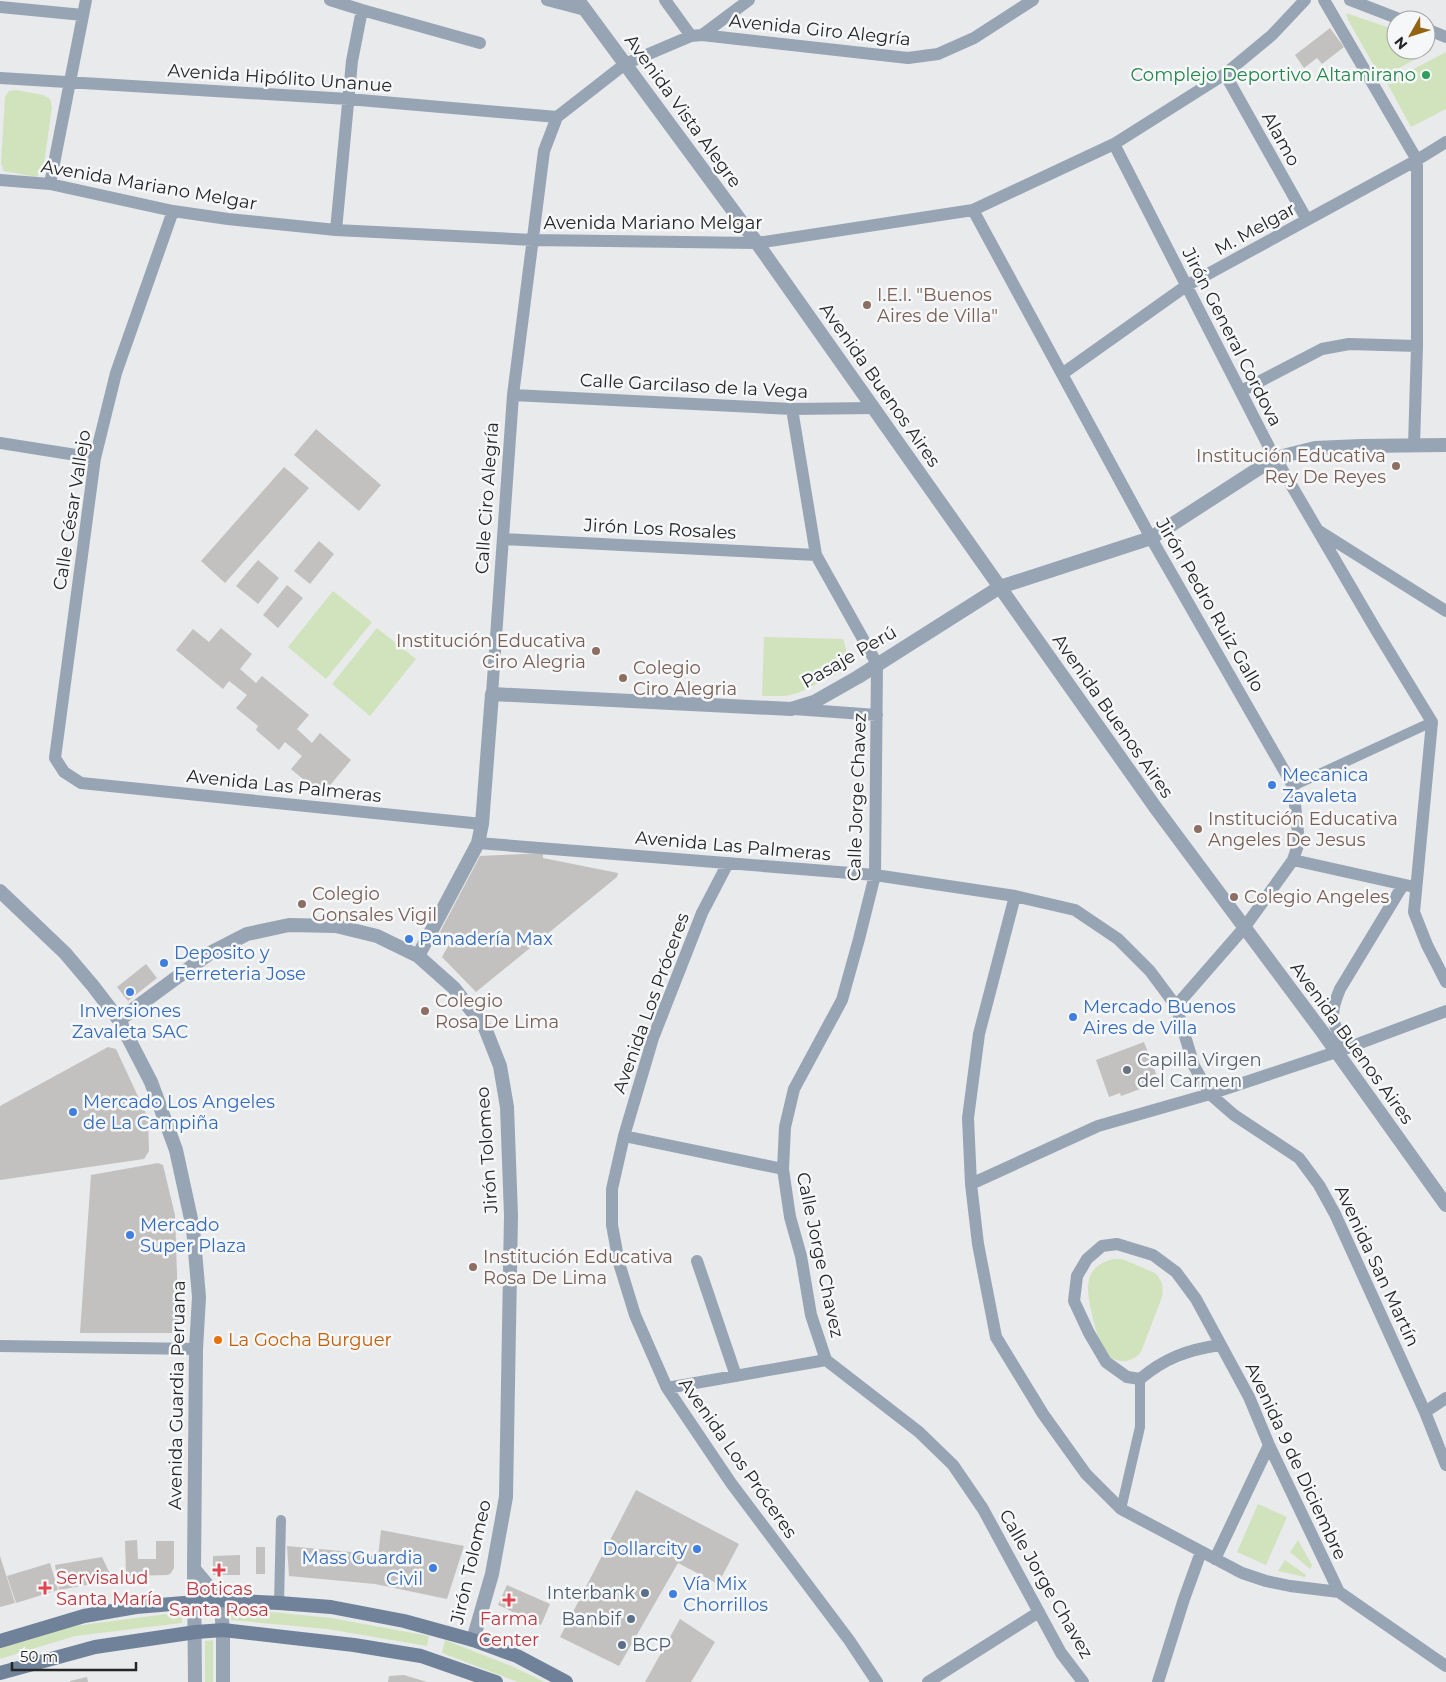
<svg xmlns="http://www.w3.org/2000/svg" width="1446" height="1682" font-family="Montserrat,sans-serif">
	<rect width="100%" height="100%" fill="#e8eaeb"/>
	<!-- green -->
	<path fill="#d1e3bd" d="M1346,13L1396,30V50H1426V40L1432,50L1381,78L1348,20Z
		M1446,52V109L1411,127L1387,83Z
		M16,90L43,95L50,99L52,107L43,171L36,177L4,171L1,163L5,97L9,91Z
		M333,591L372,622L326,679L288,647Z
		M377,628L416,659L370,716L332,684Z
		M764,637L843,639C847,651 849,660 843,671L798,693L785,696H762Z
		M1114,1259H1122L1155,1273C1162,1280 1164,1287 1162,1297L1141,1352C1136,1358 1129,1362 1121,1361C1100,1359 1098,1335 1093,1319C1087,1293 1080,1267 1114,1259Z
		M1258,1504L1287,1517L1266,1565L1237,1552Z
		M1298,1540L1312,1565L1310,1569L1290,1552Z
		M1285,1560L1306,1575L1305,1577L1278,1571Z
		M231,1608L331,1618L429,1636L427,1646L327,1629L231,1620Z
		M182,1612V1623L75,1636L0,1659V1646L74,1626Z
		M213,1640V1682H205V1641Z
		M445,1640L511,1666L545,1682H518L442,1653Z"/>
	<!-- building -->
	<path fill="#c2c1bf" d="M1330,28L1344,47L1322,64L1317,58L1304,68L1295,55Z
		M316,429L381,485L359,511L294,455Z
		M284,467L309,488L225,583L201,561Z
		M319,541L334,554L310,584L294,571Z
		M258,560L279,578L258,604L236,586Z
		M287,585L303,598L278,628L263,615Z
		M221,628L252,654L240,669L256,683L262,676L309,715L297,729L312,743L320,733L351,760L322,795L291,769L302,756L285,742L279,750L256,730L258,726L236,708L247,695L229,681L223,689L176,650L193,629L209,642Z
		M543,853V858L618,873L617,877L476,992L442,957L452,939L440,932L480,856Z
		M146,964L157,978L128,1001L117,987Z
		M1144,1042L1159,1082L1121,1096L1120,1093L1109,1097L1096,1060Z
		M108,1047L116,1049L148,1118L149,1151L144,1159L0,1180V1106Z
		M158,1163L163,1165L175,1215L179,1333H80L91,1175Z
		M636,1490L739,1544L718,1584L678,1563L619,1666L560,1637Z
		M381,1530L464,1546L447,1599L375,1584L289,1576L287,1546L351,1552L378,1557Z
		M137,1540L138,1559H156V1541H174V1568L171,1573L168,1575L126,1576L125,1541Z
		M256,1547H265V1574H256Z
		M240,1555V1575H213V1556Z
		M0,1556L15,1603L0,1607Z
		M102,1557L113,1580L59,1590L55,1565Z
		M50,1563L58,1590L16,1603L7,1576Z
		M507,1585L550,1604L541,1625L498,1605Z
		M680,1619L715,1642L691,1682H645Z
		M404,1675L427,1682H388L389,1676Z
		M87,1677L88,1682H70V1681Z"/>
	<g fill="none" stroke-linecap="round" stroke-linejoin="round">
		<!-- pedestrian -->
		<path stroke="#97a4b4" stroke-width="10" d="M1293,786L1432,722
			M1121,1509L1140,1427V1379
			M279,1603L281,1520"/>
		<!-- minor -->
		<path stroke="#97a4b4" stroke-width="12" d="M330,0L362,10L480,43
			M547,0L585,10
			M665,0L691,36
			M1324,0L1417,160V346L1414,446
			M1350,0L1402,20
			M0,7L83,15
			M1426,29L1446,37
			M702,35L749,0
			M1225,74L1307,220
			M0,78L348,99L557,117
			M1114,144L1269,447L1376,630L1432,722L1414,912L1427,945L1446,982
			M0,180L50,184L173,211L228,219L336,230L533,240L757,243L973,210L1114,144L1225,74L1272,35L1305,0
			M50,184L86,0
			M973,210L1151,538L1293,786L1299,842L1293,860L1244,928L1176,1006
			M173,211L116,373L95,458L55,758L64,772L81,783L482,824
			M336,230L352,61L362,10
			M1062,374L1186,286L1417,160L1446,142
			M1241,391L1322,349L1349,344L1417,346
			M513,395L792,409L874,408
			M792,409L816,555L877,664L875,875L859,939L842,1000L794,1089L785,1127L783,1169L790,1217L801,1256L811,1315L826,1360L919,1432L953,1465L983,1509L1061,1653L1083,1682
			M0,443L95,458
			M1319,531L1446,611
			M503,539L816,555
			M492,694L513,395L544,151L557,117L625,64L691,36L702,35L908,58L938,54L974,38L1033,0
			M794,709L877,715
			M478,843L875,875L1015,896L1075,910L1118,939L1150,971L1176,1006L1194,1066L1210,1094L1234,1115L1299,1158L1319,1185L1335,1214L1425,1412L1446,1465
			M1293,860L1410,886
			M728,863L702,913L653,1038L624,1136L612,1189V1225L619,1263L635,1315L667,1388L731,1483L849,1640L877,1682
			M1015,896L979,1034L968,1118L971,1184L978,1244L996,1337L1043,1414L1086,1474L1121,1509L1242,1573L1266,1581L1290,1586L1339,1592L1446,1666
			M1347,1048C1332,1023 1328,1017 1340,989L1403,885
			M624,1136L783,1169
			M971,1184L1098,1126L1210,1094L1336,1052L1446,1011
			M697,1261L736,1376
			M1220,1345C1187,1350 1165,1358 1140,1379L1127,1377L1106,1362L1089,1333L1074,1301L1077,1276L1087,1259L1102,1246L1117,1244L1153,1255L1176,1272L1196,1299L1249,1397L1269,1445L1339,1592
			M0,1346L196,1349
			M667,1388L826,1360
			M1425,1412L1446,1398
			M1215,1559L1269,1445
			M928,1682L1039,1612
			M1158,1682L1184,1599L1201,1552"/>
		<!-- tertiary -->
		<path stroke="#97a4b4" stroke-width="14" d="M578,0L757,243L1155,807L1321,1030L1446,1205
			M0,891L65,953L93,986L119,1020L151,1082L176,1150L193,1228L199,1297L196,1349L194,1569L195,1682
			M418,956L478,843L482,824L492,694L791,709L814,702L858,677L1000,587L1151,538L1275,458L1315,448L1361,446L1446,445
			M119,1020L210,953L247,934L289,925L336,926L377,936L418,956L454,988L485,1028L500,1066L507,1107L511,1215L506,1497L492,1574L473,1640
			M194,1569L220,1600L223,1630V1682"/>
		<!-- secondary -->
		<path stroke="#708299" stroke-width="14" d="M0,1641L84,1616L136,1607L220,1600L279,1603L331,1607L404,1621L473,1640L517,1656L566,1682
			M0,1673L95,1647L196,1632L223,1630L354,1645L421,1656L496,1682"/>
	</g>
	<!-- markers -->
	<circle fill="#2e9e5b" stroke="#f6f7f8" stroke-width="2" cx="1426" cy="75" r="5"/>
	<g fill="#8d6e63" stroke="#f6f7f8" stroke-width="2">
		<circle cx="867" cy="305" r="5"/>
		<circle cx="1396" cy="466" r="5"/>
		<circle cx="596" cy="651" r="5"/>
		<circle cx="623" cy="678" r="5"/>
		<circle cx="1198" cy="829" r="5"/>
		<circle cx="1234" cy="897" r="5"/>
		<circle cx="302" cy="904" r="5"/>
		<circle cx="425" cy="1011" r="5"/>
		<circle cx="473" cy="1267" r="5"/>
	</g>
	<g fill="#3f7fe0" stroke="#f6f7f8" stroke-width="2">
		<circle cx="1272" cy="785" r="5"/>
		<circle cx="409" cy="939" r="5"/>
		<circle cx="164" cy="963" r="5"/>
		<circle cx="130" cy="992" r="5"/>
		<circle cx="1073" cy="1017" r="5"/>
		<circle cx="73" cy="1112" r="5"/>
		<circle cx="130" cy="1235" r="5"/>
		<circle cx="697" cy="1549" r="5"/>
		<circle cx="433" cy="1568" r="5"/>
		<circle cx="673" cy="1594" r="5"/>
	</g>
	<circle fill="#6b7280" stroke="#f6f7f8" stroke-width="2" cx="1127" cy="1070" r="5"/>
	<circle fill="#e8710a" stroke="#f6f7f8" stroke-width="2" cx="218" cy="1340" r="5"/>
	<g fill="#e0444e" stroke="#f6f7f8" stroke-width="2">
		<path d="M216.5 1562.5h5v5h5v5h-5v5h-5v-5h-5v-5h5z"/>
		<path d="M42.5 1580.5h5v5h5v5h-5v5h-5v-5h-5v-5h5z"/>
		<path d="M506.5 1592.5h5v5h5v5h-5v5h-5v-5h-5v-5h5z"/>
	</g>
	<g fill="#5c6f8a" stroke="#f6f7f8" stroke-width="2">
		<circle cx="645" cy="1593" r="5"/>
		<circle cx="631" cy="1619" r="5"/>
		<circle cx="622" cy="1645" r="5"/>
	</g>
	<g text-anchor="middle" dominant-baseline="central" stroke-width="5" stroke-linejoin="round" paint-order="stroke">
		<!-- street labels -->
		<g font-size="18" fill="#252626" stroke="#f6f7f8">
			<text transform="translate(820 30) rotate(6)">Avenida Giro Alegría</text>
			<text transform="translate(280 78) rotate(4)">Avenida Hipólito Unanue</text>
			<text transform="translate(683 111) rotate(54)">Avenida Vista Alegre</text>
			<text transform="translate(1281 139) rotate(61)">Alamo</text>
			<text transform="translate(149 185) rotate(10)">Avenida Mariano Melgar</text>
			<text x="653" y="223">Avenida Mariano Melgar</text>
			<text transform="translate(1255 229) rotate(-29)">M. Melgar</text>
			<text transform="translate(1232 337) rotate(63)">Jirón General Cordova</text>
			<text transform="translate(880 385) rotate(55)">Avenida Buenos Aires</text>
			<text transform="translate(694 386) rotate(3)">Calle Garcilaso de la Vega</text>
			<text transform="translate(487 498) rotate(-86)">Calle Ciro Alegría</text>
			<text transform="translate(72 510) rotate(-81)">Calle César Vallejo</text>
			<text transform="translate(660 529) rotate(3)">Jirón Los Rosales</text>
			<text transform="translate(1210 605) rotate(60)">Jirón Pedro Ruiz Gallo</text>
			<text transform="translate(849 657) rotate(-30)">Pasaje Perú</text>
			<text transform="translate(1113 716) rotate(55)">Avenida Buenos Aires</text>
			<text transform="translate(284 786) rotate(6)">Avenida Las Palmeras</text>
			<text transform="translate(857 797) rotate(-88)">Calle Jorge Chavez</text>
			<text transform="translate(733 846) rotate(5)">Avenida Las Palmeras</text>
			<text transform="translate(651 1003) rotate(-70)">Avenida Los Próceres</text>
			<text transform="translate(1352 1043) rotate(54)">Avenida Buenos Aires</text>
			<text transform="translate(487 1150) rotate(-94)">Jirón Tolomeo</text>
			<text transform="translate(820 1255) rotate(78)">Calle Jorge Chavez</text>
			<text transform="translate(1377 1266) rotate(65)">Avenida San Martín</text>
			<text transform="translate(177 1395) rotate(-89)">Avenida Guardia Peruana</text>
			<text transform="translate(738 1458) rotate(55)">Avenida Los Próceres</text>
			<text transform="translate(1296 1461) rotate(65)">Avenida 9 de Diciembre</text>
			<text transform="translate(471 1562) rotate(-77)">Jirón Tolomeo</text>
			<text transform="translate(1046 1584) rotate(60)">Calle Jorge Chavez</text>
		</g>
		<!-- leisure labels -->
		<g font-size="18" fill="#27864d" stroke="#f6f7f8" text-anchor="end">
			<text x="1416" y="75">Complejo Deportivo Altamirano</text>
		</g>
		<!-- education labels -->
		<g font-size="18" fill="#785e54" stroke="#f6f7f8" text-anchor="start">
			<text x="877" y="295">I.E.I. "Buenos<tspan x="877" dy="21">Aires de Villa"</tspan></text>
			<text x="1386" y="456" text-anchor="end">Institución Educativa<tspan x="1386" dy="21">Rey De Reyes</tspan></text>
			<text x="586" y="641" text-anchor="end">Institución Educativa<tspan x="586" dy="21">Ciro Alegria</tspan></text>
			<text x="633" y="668">Colegio<tspan x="633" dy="21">Ciro Alegria</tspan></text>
			<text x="1208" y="819">Institución Educativa<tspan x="1208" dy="21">Angeles De Jesus</tspan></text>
			<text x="312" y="894">Colegio<tspan x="312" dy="21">Gonsales Vigil</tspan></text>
			<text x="1244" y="897">Colegio Angeles</text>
			<text x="435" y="1001">Colegio<tspan x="435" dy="21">Rosa De Lima</tspan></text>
			<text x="483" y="1257">Institución Educativa<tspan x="483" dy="21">Rosa De Lima</tspan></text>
		</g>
		<!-- shop labels -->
		<g font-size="18" fill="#366cbe" stroke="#f6f7f8" text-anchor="start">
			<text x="1282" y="775">Mecanica<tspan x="1282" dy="21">Zavaleta</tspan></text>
			<text x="419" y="939">Panadería Max</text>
			<text x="174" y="953">Deposito y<tspan x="174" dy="21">Ferreteria Jose</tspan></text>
			<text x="1083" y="1007">Mercado Buenos<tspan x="1083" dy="21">Aires de Villa</tspan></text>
			<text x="130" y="1011" text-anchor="middle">Inversiones<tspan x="130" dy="21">Zavaleta SAC</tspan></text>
			<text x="83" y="1102">Mercado Los Angeles<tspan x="83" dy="21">de La Campiña</tspan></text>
			<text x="140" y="1225">Mercado<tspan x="140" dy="21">Super Plaza</tspan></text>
			<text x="687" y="1549" text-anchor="end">Dollarcity</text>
			<text x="423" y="1558" text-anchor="end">Mass Guardia<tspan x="423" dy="21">Civil</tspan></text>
			<text x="683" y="1584">Vía Mix<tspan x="683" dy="21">Chorrillos</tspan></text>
		</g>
		<!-- worship labels -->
		<g font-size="18" fill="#5b616d" stroke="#f6f7f8" text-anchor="start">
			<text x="1137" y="1060">Capilla Virgen<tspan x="1137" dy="21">del Carmen</tspan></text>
		</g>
		<!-- food labels -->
		<g font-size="18" fill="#c56008" stroke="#f6f7f8" text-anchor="start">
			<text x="228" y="1340">La Gocha Burguer</text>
		</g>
		<!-- health labels -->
		<g font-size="18" fill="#be3a42" stroke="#f6f7f8">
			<text x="56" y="1578" text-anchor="start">Servisalud<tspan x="56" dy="21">Santa María</tspan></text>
			<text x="219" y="1589">Boticas<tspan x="219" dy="21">Santa Rosa</tspan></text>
			<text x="509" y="1619">Farma<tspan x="509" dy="21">Center</tspan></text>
		</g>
		<!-- service labels -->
		<g font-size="18" fill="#4e5e75" stroke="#f6f7f8" text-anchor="end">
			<text x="635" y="1593">Interbank</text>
			<text x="621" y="1619">Banbif</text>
			<text x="632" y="1645" text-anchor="start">BCP</text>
		</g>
	</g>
	<!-- north arrow -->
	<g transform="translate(1411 35) rotate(231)"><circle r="24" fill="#f6f7f8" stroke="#a2a3a4"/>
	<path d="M0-4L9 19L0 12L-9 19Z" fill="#936312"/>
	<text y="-8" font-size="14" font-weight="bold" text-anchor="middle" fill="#252626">N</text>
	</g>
	<!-- scale -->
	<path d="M12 1662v8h124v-8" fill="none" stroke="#252626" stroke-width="2.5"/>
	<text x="20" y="1662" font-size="15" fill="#252626" stroke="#f6f7f8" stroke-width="4" paint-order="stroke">50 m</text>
</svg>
